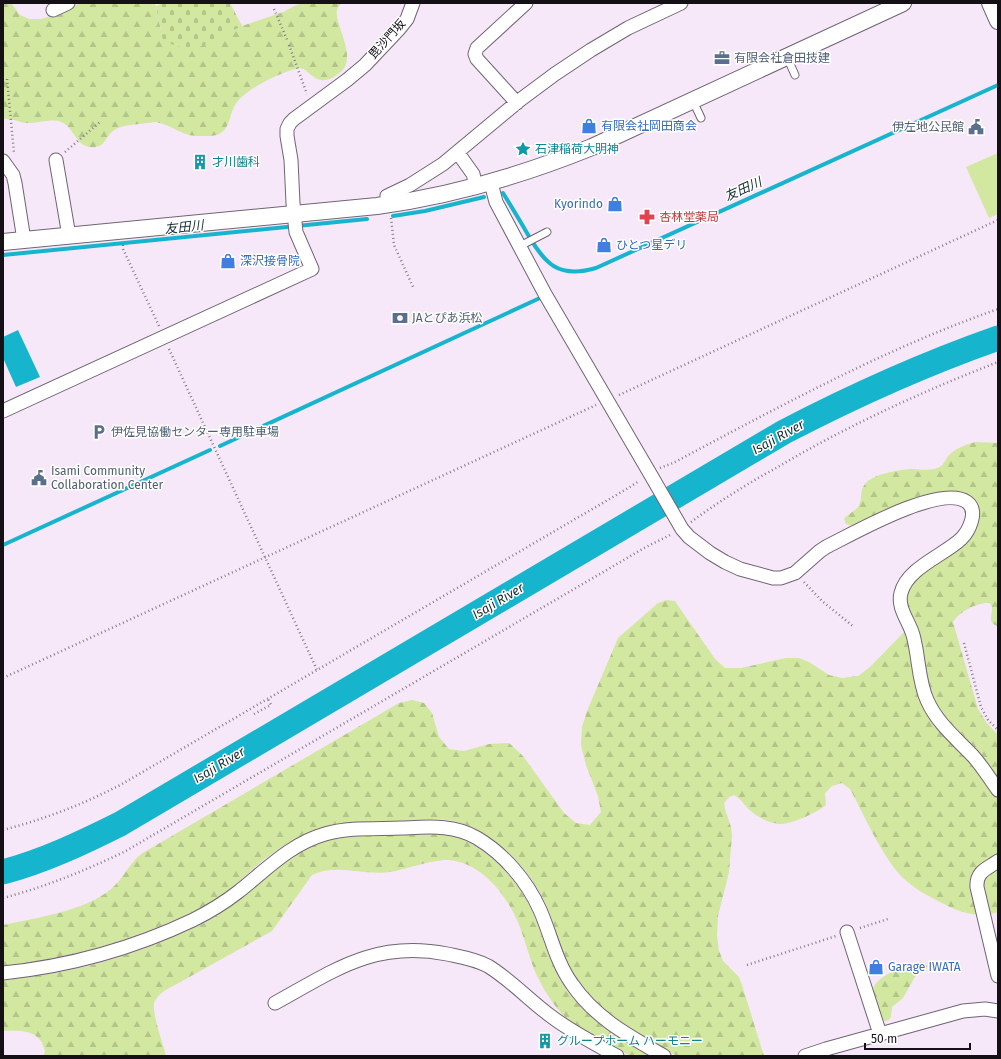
<svg xmlns="http://www.w3.org/2000/svg" width="1001" height="1059" font-family="'Fira Sans','Noto Sans JP',sans-serif">
	<defs>
		<pattern id="forest-firs" width="22" height="20" patternUnits="userSpaceOnUse"><rect width="22" height="20" fill="#d2e7a0"/><path d="M5 1l3.5 6h-7zM16 11l3.5 6h-7z" fill="#b3c589"/></pattern>
		<pattern id="cemetery-stones" width="16" height="16" patternUnits="userSpaceOnUse"><rect width="16" height="16" fill="#d2e7a0"/><path d="M2 7V4a2 2 0 0 1 4 0v3zM10 15v-3a2 2 0 0 1 4 0v3z" fill="#b3c589"/></pattern>
	</defs>
	<rect width="100%" height="100%" fill="#f6e8f9"/>
	<!-- forest -->
	<path fill="url(#forest-firs)" d="M3,3H11L20,15L29,19H41L55,15L80,3H154L156,6L163,41L242,26L283,12L301,3H342C341,4 339,5 338,7C330,21 362,58 338,74C333,78 327,81 321,80C312,79 309,70 300,68C283,71 244,89 235,105C230,113 230,126 222,132C217,137 205,136 198,136C181,136 171,124 155,122C144,124 126,124 116,129C105,134 107,149 90,147C75,145 74,127 61,122C52,118 36,124 27,123C18,123 14,118 3,119Z
		M975,442L998,443V626C983,622 998,608 989,603C977,602 959,612 953,622L978,709L986,722L998,735V912C978,918 960,913 942,903C928,896 913,888 901,876C881,854 864,815 850,789L842,783L832,786L825,793L826,805C818,812 792,824 781,824C772,824 759,818 752,812C745,807 742,799 734,795L729,797L724,803L725,809L731,827L732,835L729,872L718,916L717,936L719,951L723,961L739,977L742,985L764,1056C743,1056 722,1056 700,1056C694,1056 684,1058 678,1056C670,1053 661,1046 654,1042C620,1023 593,1005 572,971C560,951 556,928 547,907C531,869 490,826 448,820C431,818 414,821 397,821C349,822 318,821 276,851C253,866 235,888 211,902C198,910 184,916 170,922C115,946 62,959 3,966V925C36,918 85,911 111,889C123,879 129,864 141,854L399,703L412,700L424,703L432,713L439,737L449,749L464,751L489,744L509,743L523,756L564,813L576,823L590,825L601,812L598,796L586,765L581,745L582,727L587,711L618,638L658,603L667,600L675,601L679,607L715,659L725,668H741L786,658H799L809,662L829,675L842,678L858,676L870,667L905,631L904,601L910,583L964,542L969,498L853,526L846,524L844,519C849,513 855,511 858,507C863,500 859,491 865,484C873,474 898,470 911,469C920,469 933,472 941,466C944,464 946,459 948,456C956,448 965,445 975,442Z
		M434,834C441,835 448,835 455,837C488,846 520,883 533,913C544,938 550,965 565,988C587,1019 617,1037 649,1056H630L570,1021C555,1010 541,986 534,969C528,953 524,936 517,920C505,893 481,863 449,860C434,859 406,869 390,872C363,876 337,863 312,875L272,931L164,991C160,994 156,998 154,1003C152,1014 163,1044 166,1056H43L45,1052C44,1048 43,1043 40,1040C31,1029 16,1031 3,1031V980C65,974 118,961 175,936C191,929 207,922 221,913C252,892 277,861 311,846C345,832 397,836 434,834Z
		M923,962L926,964L927,966L926,970L916,975L903,998L892,1007L891,1017L889,1020L885,1021L882,1019C879,1012 873,1000 873,993C871,976 909,964 923,962Z"/>
	<!-- cemetery -->
	<path fill="url(#cemetery-stones)" d="M163,3H230L242,26L191,51L163,41L156,6Z"/>
	<!-- park -->
	<path fill="#d2e7a0" d="M998,153V214L989,218L966,167Z"/>
	<!-- water -->
	<path fill="#17b5cd" d="M18,330L40,377L16,387L3,358V337Z"/>
	<g fill="none" stroke-linecap="round" stroke-linejoin="round">
		<!-- stream -->
		<path stroke="#17b5cd" stroke-width="4" d="M503,193C511,206 519,219 527,233C545,264 558,279 596,268L998,85
			M393,216L425,211L484,197
			M3,255L367,219
			M220,446L540,298
			M3,545L210,450"/>
		<!-- river -->
		<path stroke="#17b5cd" stroke-width="25" d="M3,872C44,861 82,843 120,824L784,432C853,396 924,364 998,338"/>
		<defs>
			<path id="service" d="M787,57L795,75
				M693,101L701,118
				M520,246L547,232"/>
			<path id="minor" d="M53,10L68,3
				M517,103L477,59L475,54L477,48L526,3
				M458,153L473,174L476,186
				M56,160L69,236
				M3,161L13,175L15,183L24,240
				M491,183L496,202L545,294L652,477L682,529L689,537L710,553L725,562L740,569L773,578H781L795,573L820,551L826,547C852,534 941,483 967,502C979,511 969,531 961,539C944,555 907,568 901,593C897,608 909,621 913,635C919,656 918,680 927,700C937,723 956,738 973,756C982,766 990,779 998,790
				M388,204L387,196L410,185L443,164L520,100L555,74L591,50L628,28L681,3
				M3,411L312,269L296,232L293,203L291,160L287,136V129L290,123L294,119L347,80L365,65L399,29L407,19L413,3
				M998,861C987,869 976,871 977,887L998,976
				M847,932L880,1034
				M3,973C71,966 132,949 193,920C209,912 224,903 238,892C266,870 290,844 325,834C349,827 377,829 402,828C427,827 454,824 477,838C504,854 527,881 540,910C551,935 556,962 572,984C595,1018 629,1036 664,1056
				M275,1003C335,970 375,940 447,954C461,957 475,959 488,966C511,980 530,1001 552,1017C572,1032 595,1044 617,1056
				M805,1056L826,1049L963,1011L985,1009L998,1011"/>
			<path id="tertiary" d="M990,3L998,21
				M3,242L377,206C451,196 523,175 592,147L903,3"/>
		</defs>
		<!-- service casing -->
		<use href="#service" stroke="#706473" stroke-width="9"/>
		<!-- minor casing -->
		<use href="#minor" stroke="#706473" stroke-width="15"/>
		<!-- tertiary casing -->
		<use href="#tertiary" stroke="#706473" stroke-width="18"/>
		<!-- path -->
		<path stroke="#867d88" stroke-width="2.5" stroke-dasharray="1 3" stroke-linecap="butt" d="M274,9L288,42
			M289,45L307,94
			M7,79L14,153
			M65,152L100,122
			M391,218L394,245L414,289
			M123,245V249L159,326
			M169,349L317,670
			M619,395L998,220
			M660,468L673,463C779,407 884,349 998,309
			M691,522C718,502 747,484 776,468C847,426 921,392 998,362
			M804,582L822,601L854,627
			M964,643L981,707L988,720L998,730
			M3,678L596,405
			M254,714L271,705L268,699
			M3,830C45,819 84,804 122,784L630,487L639,481
			M3,898C45,887 84,871 124,852L646,547L670,535
			M860,928L888,919
			M747,965L836,936"/>
		<!-- service -->
		<use href="#service" stroke="#fff" stroke-width="7"/>
		<!-- minor -->
		<use href="#minor" stroke="#fff" stroke-width="13"/>
		<!-- tertiary -->
		<use href="#tertiary" stroke="#fff" stroke-width="16"/>
	</g>
	<!-- icons -->
	<defs>
		<symbol id="office-bare" viewBox="-9 -9 18 18"><path d="M-6-3h4V-5.5h4V-3h4V5H-6ZM-1-4.5V-3h2v-1.5ZM-6 0V1H6V0Z" fill="#5c6f8a" stroke="#fff" stroke-width="2.5" paint-order="stroke"/></symbol>
		<symbol id="shop-bare" viewBox="-9 -9 18 18"><path d="M-5-2.5h2.3a2.7 3.5 0 0 1 5.4 0H5L5.5 6h-11ZM-1.5-2.5h3a1.5 2.3 0 0 0-3 0Z" fill="#3f7fe0" stroke="#fff" stroke-width="2.5" paint-order="stroke"/></symbol>
		<symbol id="civic-bare" viewBox="-9 -9 18 18"><path d="M-.6-6.5H3V-4.5H.6V-3L4-1V1h2V6H-6V1h2V-1L-.6-3ZM-1.2 2.5V6h2.4V2.5Z" fill="#5c6f8a" stroke="#fff" stroke-width="2.5" paint-order="stroke"/></symbol>
		<symbol id="sight-bare" viewBox="-9 -9 18 18"><path d="M0-6L1.8-2.2L6-1.7L2.9 1.2L3.7 5.4L0 3.3L-3.7 5.4L-2.9 1.2L-6-1.7L-1.8-2.2Z" fill="#0f9aa8" stroke="#fff" stroke-width="2.5" paint-order="stroke"/></symbol>
		<symbol id="building-bare" viewBox="-9 -9 18 18"><path d="M-4-6H4V6H1V3H-1V6H-4ZM-2.5-4.3h1.7v1.8h-1.7ZM.8-4.3h1.7v1.8H.8ZM-2.5-1h1.7V.8h-1.7ZM.8-1h1.7V.8H.8Z" fill="#0f9aa8" stroke="#fff" stroke-width="2.5" paint-order="stroke"/></symbol>
		<symbol id="pharmacy-bare" viewBox="-9 -9 18 18"><path d="M-2-6h4v4h4v4h-4v4h-4v-4h-4v-4h4Z" fill="#e0444e" stroke="#fff" stroke-width="2.5" paint-order="stroke"/></symbol>
		<symbol id="bank-bare" viewBox="-9 -9 18 18"><path d="M-6-4H6V4H-6ZM0-2.3a2.3 2.3 0 1 0 0 4.6a2.3 2.3 0 1 0 0-4.6Z" fill="#5c6f8a" stroke="#fff" stroke-width="2.5" paint-order="stroke"/></symbol>
		<symbol id="parking-bare" viewBox="-9 -9 18 18"><path d="M-3.5-5.5H1a3.5 3.5 0 0 1 0 7H-1V5.5H-3.5ZM-1-3.4V-.6H.8a1.4 1.4 0 0 0 0-2.8Z" fill="#5c6f8a" stroke="#fff" stroke-width="2.5" paint-order="stroke"/></symbol>
	</defs>
	<g fill-rule="evenodd">
		<use href="#office-bare" x="711" y="47" width="22" height="22"/>
		<use href="#shop-bare" x="578" y="115" width="22" height="22"/>
		<use href="#civic-bare" x="965" y="116" width="22" height="22"/>
		<use href="#sight-bare" x="512" y="138" width="22" height="22"/>
		<use href="#building-bare" x="189" y="151" width="22" height="22"/>
		<use href="#shop-bare" x="604" y="193" width="22" height="22"/>
		<use href="#pharmacy-bare" x="636" y="206" width="22" height="22"/>
		<use href="#shop-bare" x="593" y="234" width="22" height="22"/>
		<use href="#shop-bare" x="217" y="250" width="22" height="22"/>
		<use href="#bank-bare" x="389" y="307" width="22" height="22"/>
		<use href="#parking-bare" x="88" y="421" width="22" height="22"/>
		<use href="#civic-bare" x="28" y="467" width="22" height="22"/>
		<use href="#shop-bare" x="865" y="956" width="22" height="22"/>
		<use href="#building-bare" x="534" y="1030" width="22" height="22"/>
	</g>
	<g text-anchor="middle" dominant-baseline="central" stroke-width="3" stroke-linejoin="round" paint-order="stroke">
		<!-- street labels -->
		<g font-size="12" fill="#151016" stroke="#fff">
			<text transform="translate(387 39) rotate(-48)">毘沙門坂</text>
		</g>
		<!-- service labels -->
		<g font-size="12" fill="#4e5e75" stroke="#fff" text-anchor="start">
			<text x="734" y="58">有限会社倉田技建</text>
			<text x="964" y="127" text-anchor="end">伊左地公民館</text>
			<text x="412" y="318">JAとぴあ浜松</text>
			<text x="111" y="432">伊佐見協働センター専用駐車場</text>
			<text x="51" y="471">Isami Community<tspan x="51" dy="14">Collaboration Center</tspan></text>
		</g>
		<!-- shop labels -->
		<g font-size="12" fill="#366cbe" stroke="#fff" text-anchor="start">
			<text x="601" y="126">有限会社岡田商会</text>
			<text x="603" y="204" text-anchor="end">Kyorindo</text>
			<text x="616" y="245">ひとつ星デリ</text>
			<text x="240" y="261">深沢接骨院</text>
			<text x="888" y="967">Garage IWATA</text>
		</g>
		<!-- culture labels -->
		<g font-size="12" fill="#0d838f" stroke="#fff" text-anchor="start">
			<text x="535" y="149">石津稲荷大明神</text>
			<text x="212" y="162">才川歯科</text>
			<text x="557" y="1041">グループホーム ハーモニー</text>
		</g>
		<!-- health labels -->
		<g font-size="12" fill="#be3a42" stroke="#fff" text-anchor="start">
			<text x="659" y="217">杏林堂薬局</text>
		</g>
		<!-- water labels -->
		<g font-size="13" font-style="italic" fill="#172e33" stroke="#fff">
			<text transform="translate(743 189) rotate(-24)">友田川</text>
			<text transform="translate(184 227) rotate(-6)">友田川</text>
			<text transform="translate(778 437) rotate(-29)">Isaji River</text>
			<text transform="translate(498 601) rotate(-31)">Isaji River</text>
			<text transform="translate(219 765) rotate(-31)">Isaji River</text>
		</g>
	</g>
	<!-- border -->
	<rect width="1001" height="1059" fill="none" stroke="#151016" stroke-width="8"/>
	<!-- scale -->
	<path d="M865 1043v6h105v-6" fill="none" stroke="#151016" stroke-width="2"/>
	<text x="871" y="1043" font-size="12" fill="#151016" stroke="#ffffff" stroke-width="3" paint-order="stroke">50 m</text>
</svg>
